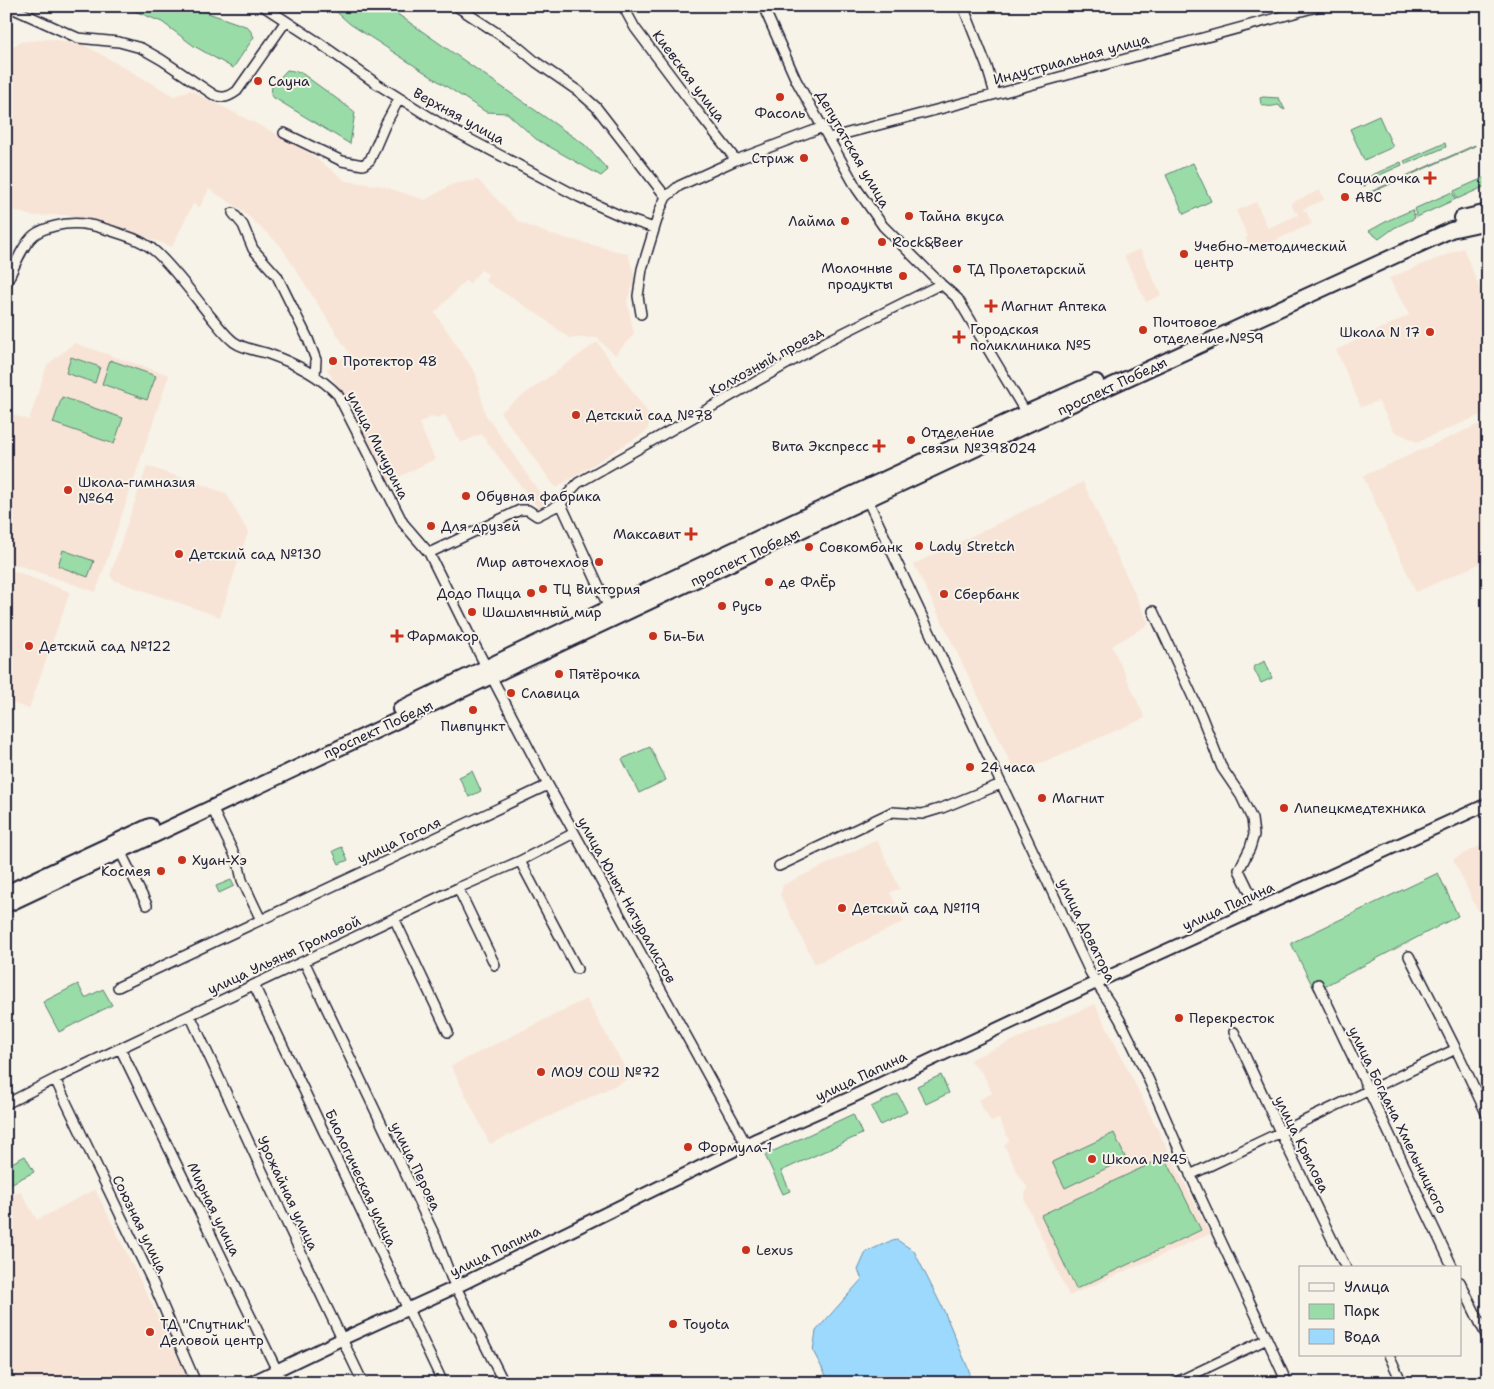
<svg xmlns="http://www.w3.org/2000/svg" width="1494" height="1389" font-family="'Shantell Sans',sans-serif">
	<rect width="100%" height="100%" fill="#f7f3e8"/>
	<filter id="ink" filterUnits="userSpaceOnUse"><feTurbulence type="fractalNoise" baseFrequency=".02" numOctaves="2"/><feDisplacementMap in="SourceGraphic" scale="10" xChannelSelector="R" yChannelSelector="G"/><feConvolveMatrix kernelMatrix="1 2 1 2 8 2 1 2 1" color-interpolation-filters="sRGB"/></filter>
	<g filter="url(#ink)">
		<!-- built -->
		<path fill="#f8e4d6" d="M49,39L81,43L174,96L190,90L298,145L346,181L382,186L425,200L453,184L478,180L519,222L549,234L628,254L635,278L627,301L634,334L615,355L597,338H569L542,317L485,281L488,274L481,270L470,283L465,281L435,313L476,374L485,414L547,503L538,508L481,434L461,443L445,415L437,418L431,417L419,423L435,459L387,483L343,395L327,369L349,353L280,245L240,209L209,189L200,207L193,204L172,247L118,227L65,215L32,216L6,208V84L8,77L6,71V51L20,42Z
			M1320,190L1324,200L1303,209L1304,211H1306L1312,224L1251,251L1245,238L1248,237L1236,211L1256,202L1268,228L1298,215L1297,212L1295,213L1291,203Z
			M1463,248L1485,301L1488,300V412L1417,442L1394,431L1378,401L1361,407L1336,350L1409,315L1389,278Z
			M1140,249L1161,295L1146,302L1124,256Z
			M597,342L651,417L647,431L556,488L500,412Z
			M74,343L169,375L96,592L6,561V412L29,420L47,365Z
			M1488,420V560L1416,592L1363,476Z
			M147,466L226,493L248,532L220,617L113,580L110,575Z
			M1083,482L1149,624L1112,646L1145,718L1016,774L914,564Z
			M6,568L70,592L29,709L6,701Z
			M877,840L900,889L890,892L904,922L815,964L780,895L783,885Z
			M1488,842V932L1453,859Z
			M586,999L631,1078L490,1144L451,1066Z
			M1095,1004L1210,1234L1069,1296L1024,1199L1027,1187L1017,1172L1004,1145L1009,1141L999,1119L991,1122L978,1100L992,1093L983,1074L969,1060Z
			M95,1189L191,1383H6V1199L20,1191L37,1220Z"/>
		<!-- green -->
		<path fill="#99dca7" stroke="#5e7f71" d="M122,6H200L208,13L248,27L254,37L233,68L194,46L162,22Z
			M330,6H386L585,145L608,170L601,176L536,139L507,113L486,112L350,24Z
			M287,70L300,72L355,112L350,144L271,96L272,86Z
			M1263,97L1279,98L1285,110L1281,108L1279,105C1272,106 1269,108 1261,104L1260,98Z
			M1379,116L1393,147L1364,160L1350,129Z
			M1445,143L1446,147L1406,164L1404,161Z
			M1475,145V146L1368,194V193Z
			M1401,162L1402,165L1369,180L1365,186L1361,187L1358,184L1357,182Z
			M1193,163L1211,201L1184,214L1166,175Z
			M1488,176V185L1457,199L1454,191Z
			M1452,192L1456,199L1417,217L1414,209Z
			M1412,210L1415,218L1394,228L1379,239L1369,231L1389,220Z
			M71,357L100,367L95,383L66,373Z
			M110,360L156,376L147,400L102,384Z
			M62,397L123,418L114,444L53,423Z
			M63,550L94,561L88,577L58,566Z
			M1265,661L1272,678L1261,683L1253,667Z
			M650,747L666,780L639,793L622,759Z
			M472,771L481,791L469,797L459,777Z
			M342,847L348,860L339,864L333,851Z
			M1438,873L1458,916L1315,991L1291,943Z
			M231,880L234,886L219,893L216,886Z
			M78,984L85,998L103,989L112,1005L59,1032L43,1002Z
			M941,1075L949,1093L926,1104L917,1086Z
			M898,1094L907,1112L880,1125L871,1107Z
			M853,1114L862,1134L781,1171L790,1191L783,1194L765,1155Z
			M1114,1133L1126,1159L1065,1188L1052,1162Z
			M25,1156L34,1172L6,1186V1166Z
			M1165,1157L1201,1230L1076,1289L1041,1215Z"/>
		<!-- water -->
		<path fill="#9cd9fd" stroke="#6b90af" d="M897,1240L914,1251L944,1311L970,1373L964,1383H830L813,1351L816,1331L862,1279L858,1270L866,1252L888,1242Z"/>
		<g fill="none" stroke-linecap="round" stroke-linejoin="round">
			<defs>
				<path id="minor" d="M10,6L16,10L78,38L119,42L141,48L162,60L214,95C223,99 229,97 237,91L286,21
					M263,6L315,40L377,84L441,124L579,197L630,220L654,228
					M456,6L517,46L536,62L578,91L596,107L666,197
					M623,6L635,28L695,108L736,160
					M763,6L796,80L857,189L883,226L941,284L958,299L1026,413
					M963,6L987,67L995,94
					M284,133L342,161L363,165L370,160L385,125L399,99
					M829,138L1012,90L1320,6
					M233,213L243,225L253,249L277,276L308,339L316,360L315,376
					M6,284C13,270 22,245 34,235C40,230 47,228 55,226C79,220 98,226 121,234C134,238 147,243 157,253C177,272 194,296 211,317C218,325 225,335 234,342C244,349 255,350 266,353C292,362 319,375 338,395L403,523L429,553L468,632L548,785L746,1144
					M641,314L638,296L642,269L660,210L666,197L679,186L736,160L823,127
					M866,497L1090,972C1099,989 1111,1003 1120,1020C1147,1071 1167,1124 1191,1176C1222,1245 1256,1313 1287,1383
					M561,504L609,608
					M429,553L520,510H528L537,516L561,504L567,495L578,483L829,340L941,284
					M1153,611L1201,715L1222,768L1241,796L1252,819L1254,835L1250,848L1239,870L1258,909
					M212,808L238,862L242,880L261,920
					M120,851L147,905
					M520,861L577,969
					M779,866L892,812L922,814L942,808L1001,784
					M458,888L495,965
					M394,918L448,1032
					M1409,956L1456,1049L1488,1117
					M304,961L437,1240L451,1277L504,1383
					M1318,984L1453,1268
					M254,985L443,1383
					M118,987L548,785
					M190,1015L271,1190L363,1383
					M1234,1032L1280,1132L1346,1268
					M120,1048L283,1383
					M55,1079L154,1285L196,1383
					M6,1104L55,1079L458,888L520,861L574,833
					M1190,1175L1456,1049
					M1460,1282L1488,1339
					M1389,1355L1402,1383
					M1175,1383L1267,1339"/>
				<path id="tertiary" d="M250,1383L342,1339L456,1287L757,1139L852,1097L1110,976L1488,804"/>
				<path id="secondary" d="M1462,218L1488,212
					M400,709L609,608L1026,413L1096,382
					M6,893L150,826
					M6,905L761,549L1089,396L1451,230L1488,222"/>
			</defs>
			<!-- minor casing -->
			<use href="#minor" stroke="#22223b" stroke-width="12"/>
			<!-- tertiary casing -->
			<use href="#tertiary" stroke="#22223b" stroke-width="15"/>
			<!-- secondary casing -->
			<use href="#secondary" stroke="#22223b" stroke-width="18"/>
			<!-- minor -->
			<use href="#minor" stroke="#f7f3e8" stroke-width="9"/>
			<!-- tertiary -->
			<use href="#tertiary" stroke="#f7f3e8" stroke-width="11"/>
			<!-- secondary -->
			<use href="#secondary" stroke="#f7f3e8" stroke-width="14"/>
		</g>
	</g>
	<!-- markers -->
	<g fill="#c8321e" stroke="#f7f3e8" stroke-width="2">
		<circle cx="258" cy="81" r="5"/>
		<circle cx="780" cy="97" r="5"/>
		<circle cx="804" cy="158" r="5"/>
		<path d="M1427.5 170.5h5v5h5v5h-5v5h-5v-5h-5v-5h5z"/>
		<circle cx="1345" cy="197" r="5"/>
		<circle cx="909" cy="216" r="5"/>
		<circle cx="845" cy="221" r="5"/>
		<circle cx="882" cy="242" r="5"/>
		<circle cx="1184" cy="254" r="5"/>
		<circle cx="957" cy="269" r="5"/>
		<circle cx="903" cy="276" r="5"/>
		<path d="M988.5 298.5h5v5h5v5h-5v5h-5v-5h-5v-5h5z"/>
		<circle cx="1143" cy="330" r="5"/>
		<circle cx="1430" cy="332" r="5"/>
		<path d="M956.5 329.5h5v5h5v5h-5v5h-5v-5h-5v-5h5z"/>
		<circle cx="333" cy="361" r="5"/>
		<circle cx="576" cy="415" r="5"/>
		<circle cx="911" cy="440" r="5"/>
		<path d="M876.5 438.5h5v5h5v5h-5v5h-5v-5h-5v-5h5z"/>
		<circle cx="68" cy="490" r="5"/>
		<circle cx="466" cy="496" r="5"/>
		<circle cx="431" cy="526" r="5"/>
		<path d="M688.5 526.5h5v5h5v5h-5v5h-5v-5h-5v-5h5z"/>
		<circle cx="919" cy="546" r="5"/>
		<circle cx="809" cy="547" r="5"/>
		<circle cx="179" cy="554" r="5"/>
		<circle cx="599" cy="562" r="5"/>
		<circle cx="769" cy="582" r="5"/>
		<circle cx="543" cy="589" r="5"/>
		<circle cx="531" cy="593" r="5"/>
		<circle cx="944" cy="594" r="5"/>
		<circle cx="722" cy="606" r="5"/>
		<circle cx="472" cy="612" r="5"/>
		<path d="M394.5 628.5h5v5h5v5h-5v5h-5v-5h-5v-5h5z"/>
		<circle cx="653" cy="636" r="5"/>
		<circle cx="29" cy="646" r="5"/>
		<circle cx="559" cy="674" r="5"/>
		<circle cx="511" cy="693" r="5"/>
		<circle cx="473" cy="710" r="5"/>
		<circle cx="970" cy="767" r="5"/>
		<circle cx="1042" cy="798" r="5"/>
		<circle cx="1284" cy="808" r="5"/>
		<circle cx="182" cy="860" r="5"/>
		<circle cx="161" cy="871" r="5"/>
		<circle cx="842" cy="908" r="5"/>
		<circle cx="1179" cy="1018" r="5"/>
		<circle cx="541" cy="1072" r="5"/>
		<circle cx="688" cy="1147" r="5"/>
		<circle cx="1092" cy="1159" r="5"/>
		<circle cx="746" cy="1250" r="5"/>
		<circle cx="673" cy="1324" r="5"/>
		<circle cx="150" cy="1332" r="5"/>
	</g>
	<g text-anchor="middle" dominant-baseline="central" stroke-width="4" stroke-linejoin="round" paint-order="stroke">
		<!-- street labels -->
		<g font-size="14" fill="#22223b" stroke="#f7f3e8">
			<text transform="translate(1071 59) rotate(-15)">Индустриальная улица</text>
			<text transform="translate(689 76) rotate(53)">Киевская улица</text>
			<text transform="translate(459 116) rotate(29)">Верхняя улица</text>
			<text transform="translate(853 149) rotate(60)">Депутатская улица</text>
			<text transform="translate(766 361) rotate(-29)">Колхозный проезд</text>
			<text transform="translate(1112 386) rotate(-25)">проспект Победы</text>
			<text transform="translate(378 445) rotate(63)">улица Мичурина</text>
			<text transform="translate(745 557) rotate(-25)">проспект Победы</text>
			<text transform="translate(378 729) rotate(-25)">проспект Победы</text>
			<text transform="translate(399 840) rotate(-25)">улица Гоголя</text>
			<text transform="translate(627 900) rotate(61)">улица Юных Натуралистов</text>
			<text transform="translate(1228 906) rotate(-24)">улица Папина</text>
			<text transform="translate(1087 930) rotate(64)">улица Доватора</text>
			<text transform="translate(284 955) rotate(-25)">улица Ульяны Громовой</text>
			<text transform="translate(861 1076) rotate(-25)">улица Папина</text>
			<text transform="translate(1398 1120) rotate(64)">улица Богдана Хмельницкого</text>
			<text transform="translate(1302 1144) rotate(64)">улица Крылова</text>
			<text transform="translate(416 1166) rotate(64)">улица Перова</text>
			<text transform="translate(361 1178) rotate(65)">Биологическая улица</text>
			<text transform="translate(288 1193) rotate(65)">Урожайная улица</text>
			<text transform="translate(214 1209) rotate(64)">Мирная улица</text>
			<text transform="translate(140 1224) rotate(64)">Союзная улица</text>
			<text transform="translate(495 1251) rotate(-26)">улица Папина</text>
		</g>
		<!-- poi labels -->
		<g font-size="14" fill="#22223b" stroke="#f7f3e8" text-anchor="start">
			<text x="268" y="81">Сауна</text>
			<text x="780" y="113" text-anchor="middle">Фасоль</text>
			<text x="794" y="158" text-anchor="end">Стриж</text>
			<text x="1420" y="178" text-anchor="end">Социалочка</text>
			<text x="1355" y="197">АВС</text>
			<text x="919" y="216">Тайна вкуса</text>
			<text x="835" y="221" text-anchor="end">Лайма</text>
			<text x="892" y="242">Rock&amp;Beer</text>
			<text x="1194" y="246">Учебно-методический<tspan x="1194" dy="16">центр</tspan></text>
			<text x="893" y="268" text-anchor="end">Молочные<tspan x="893" dy="16">продукты</tspan></text>
			<text x="967" y="269">ТД Пролетарский</text>
			<text x="1001" y="306">Магнит Аптека</text>
			<text x="1153" y="322">Почтовое<tspan x="1153" dy="16">отделение №59</tspan></text>
			<text x="970" y="329">Городская<tspan x="970" dy="16">поликлиника №5</tspan></text>
			<text x="1420" y="332" text-anchor="end">Школа N 17</text>
			<text x="343" y="361">Протектор 48</text>
			<text x="586" y="415">Детский сад №78</text>
			<text x="921" y="432">Отделение<tspan x="921" dy="16">связи №398024</tspan></text>
			<text x="869" y="446" text-anchor="end">Вита Экспресс</text>
			<text x="78" y="482">Школа-гимназия<tspan x="78" dy="16">№64</tspan></text>
			<text x="476" y="496">Обувная фабрика</text>
			<text x="441" y="526">Для друзей</text>
			<text x="681" y="534" text-anchor="end">Максавит</text>
			<text x="929" y="546">Lady Stretch</text>
			<text x="819" y="547">Совкомбанк</text>
			<text x="189" y="554">Детский сад №130</text>
			<text x="589" y="562" text-anchor="end">Мир авточехлов</text>
			<text x="779" y="582">де ФлЁр</text>
			<text x="553" y="589">ТЦ Виктория</text>
			<text x="521" y="593" text-anchor="end">Додо Пицца</text>
			<text x="954" y="594">Сбербанк</text>
			<text x="732" y="606">Русь</text>
			<text x="482" y="612">Шашлычный мир</text>
			<text x="407" y="636">Фармакор</text>
			<text x="663" y="636">Би-Би</text>
			<text x="39" y="646">Детский сад №122</text>
			<text x="569" y="674">Пятёрочка</text>
			<text x="521" y="693">Славица</text>
			<text x="473" y="726" text-anchor="middle">Пивпункт</text>
			<text x="980" y="767">24 часа</text>
			<text x="1052" y="798">Магнит</text>
			<text x="1294" y="808">Липецкмедтехника</text>
			<text x="192" y="860">Хуан-Хэ</text>
			<text x="151" y="871" text-anchor="end">Космея</text>
			<text x="852" y="908">Детский сад №119</text>
			<text x="1189" y="1018">Перекресток</text>
			<text x="551" y="1072">МОУ СОШ №72</text>
			<text x="698" y="1147">Формула-1</text>
			<text x="1102" y="1159">Школа №45</text>
			<text x="756" y="1250">Lexus</text>
			<text x="160" y="1324">ТД "Спутник"<tspan x="160" dy="16">Деловой центр</tspan></text>
			<text x="683" y="1324">Toyota</text>
		</g>
	</g>
	<!-- margin -->
	<rect width="1494" height="1389" fill="none" stroke="#f7f3e8" stroke-width="25"/>
	<rect x="12" y="12" width="1469" height="1364" fill="none" stroke="#22223b" stroke-width="2" filter="url(#ink)"/>
	<!-- legend -->
	<rect x="1299" y="1266" width="162" height="90" fill="#f7f3e8" stroke="#a29fa3"/>
	<rect x="1309" y="1283" width="25" height="8" fill="#f7f3e8" stroke="#a29fa3"/>
	<text x="1344" y="1292" font-size="15" fill="#22223b">Улица</text>
	<rect x="1309" y="1304" width="25" height="15" fill="#99dca7" stroke="#a29fa3"/>
	<text x="1344" y="1316" font-size="15" fill="#22223b">Парк</text>
	<rect x="1309" y="1329" width="25" height="15" fill="#9cd9fd" stroke="#a29fa3"/>
	<text x="1344" y="1342" font-size="15" fill="#22223b">Вода</text>
</svg>
